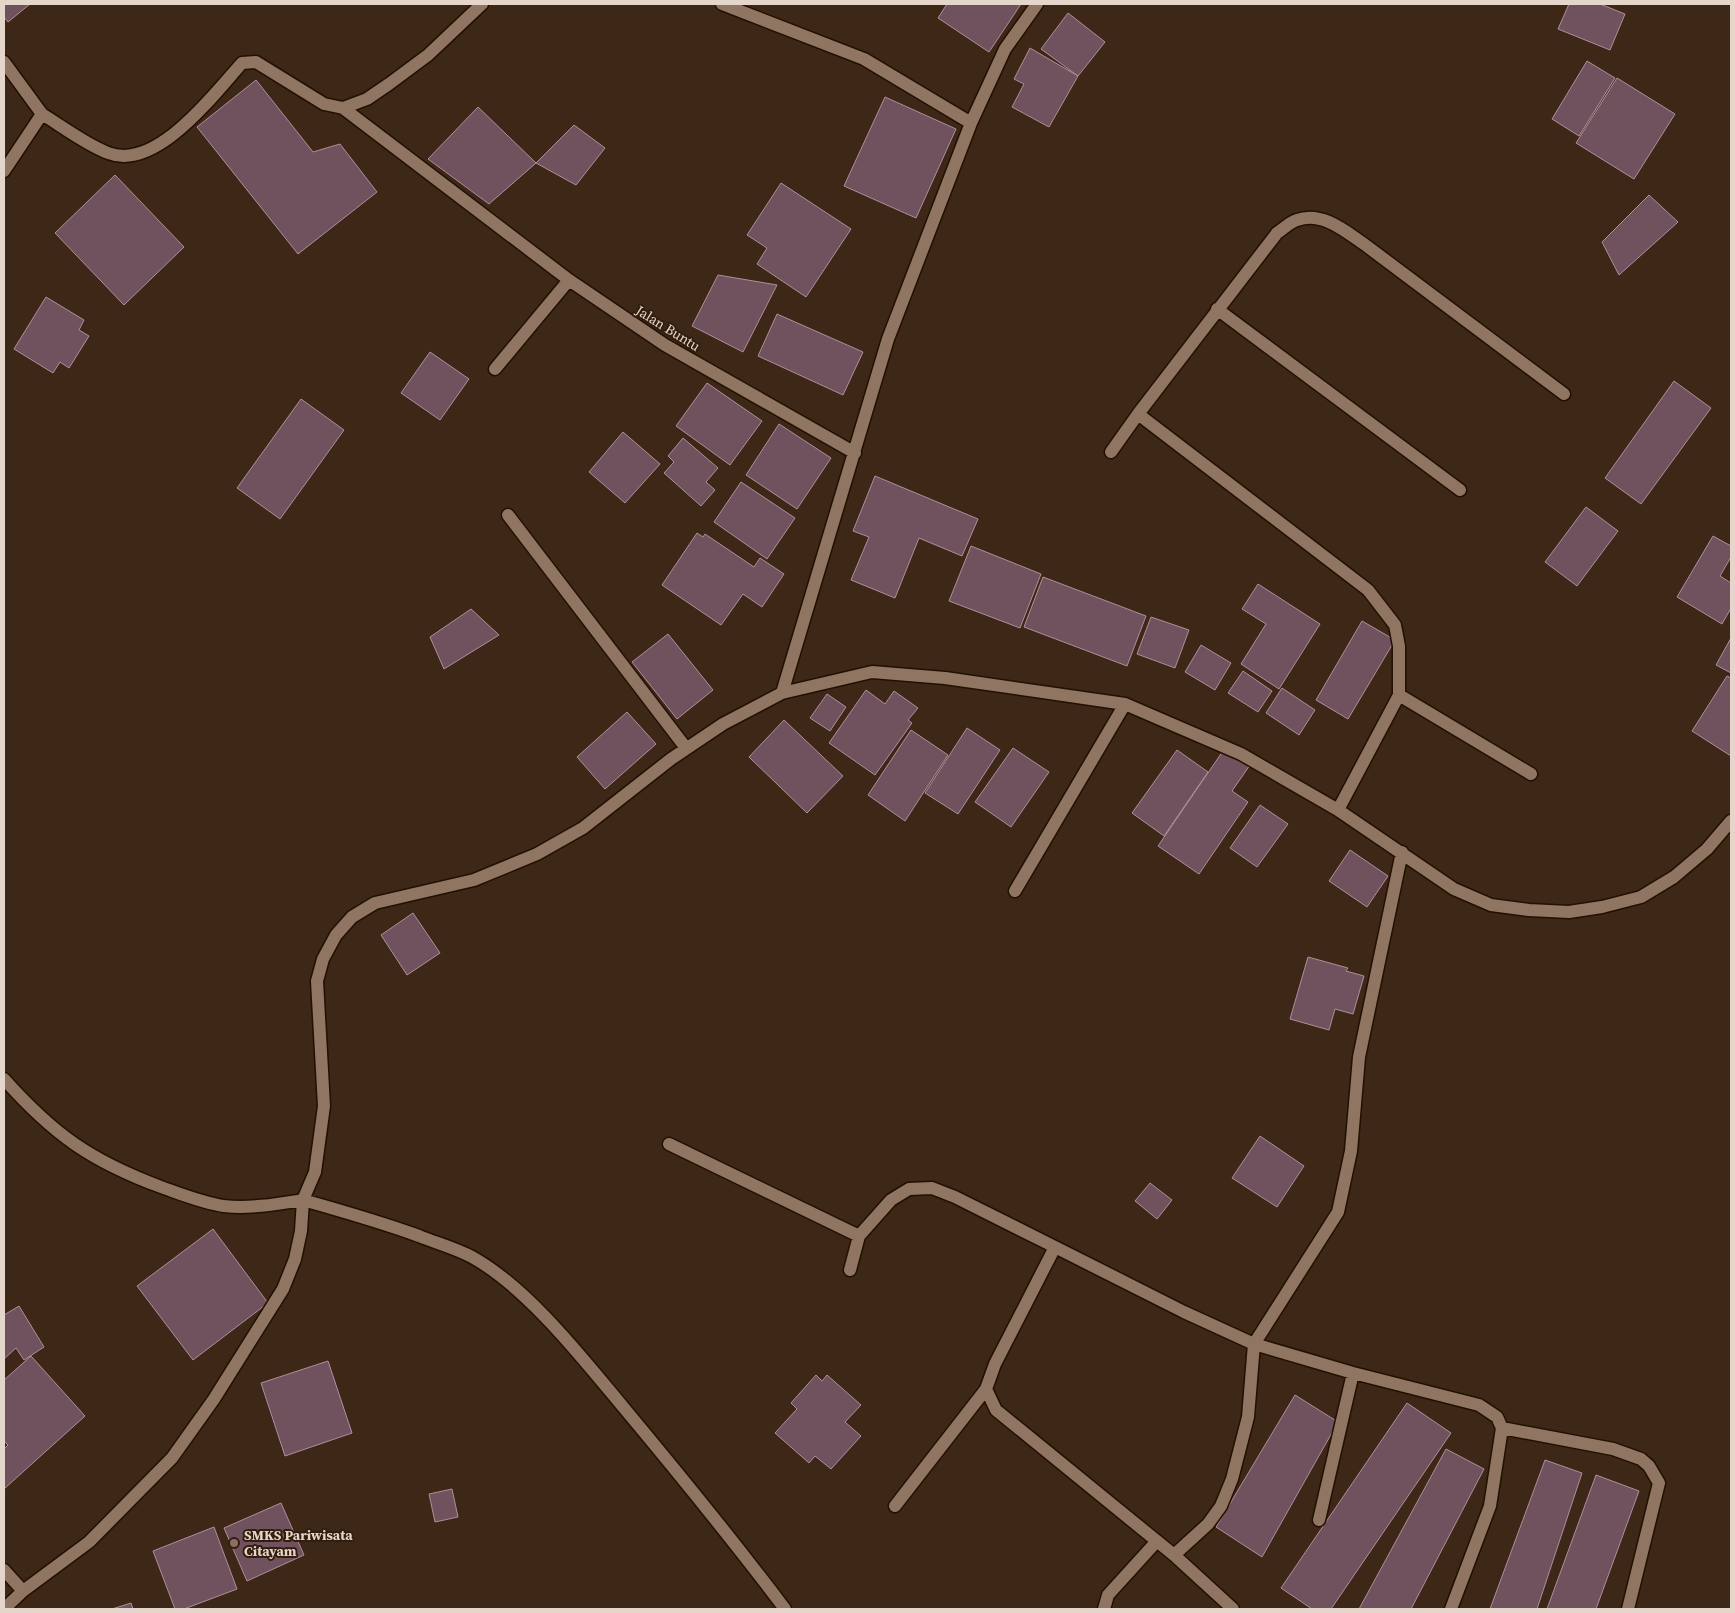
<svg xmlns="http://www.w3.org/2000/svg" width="1735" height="1613" font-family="'Source Serif 4',serif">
	<rect width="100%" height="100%" fill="#3d2717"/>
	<!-- building -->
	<path fill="#6f525e" stroke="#af8f9c" d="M4,4H30L8,22L4,17Z
		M947,4H1021L989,52L938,18Z
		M1569,4H1600L1625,14L1610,50L1558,29Z
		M1068,13L1105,42L1078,76L1041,49Z
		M1030,48L1078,76L1049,127L1012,107L1024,84L1014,79Z
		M1587,61L1615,78L1579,136L1552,119Z
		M1617,78L1675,114L1634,179L1576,143Z
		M256,80L313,152L340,144L377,192L298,254L197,127Z
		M885,97L956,129L916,218L844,186Z
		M478,107L536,163L489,204L428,159Z
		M574,125L605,148L576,185L536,163Z
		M115,175L184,247L124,305L55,233Z
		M781,183L851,229L806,297L757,264L767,248L747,235Z
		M1649,195L1678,222L1619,275L1602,242Z
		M718,275L777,285L743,352L692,326Z
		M46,297L84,320L79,330L89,336L69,368L60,362L53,373L14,349Z
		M777,314L863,352L843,395L758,356Z
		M430,352L469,379L440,420L401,393Z
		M1674,381L1711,408L1641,504L1605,478Z
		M707,383L762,421L730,465L676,426Z
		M301,399L344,430L280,519L237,488Z
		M779,424L831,458L797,509L746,475Z
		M623,432L660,464L625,503L589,472Z
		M683,438L718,468L706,482L715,490L701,506L664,473L674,462L668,456Z
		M875,476L978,519L962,556L919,538L895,598L851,580L869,537L853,531Z
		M741,482L795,518L767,559L714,522Z
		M1586,507L1618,531L1577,586L1545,562Z
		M697,533L703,537L705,534L754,567L760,558L784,574L762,607L743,594L721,625L662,585Z
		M1713,536L1731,546V557L1720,576L1731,583V608L1722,624L1677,597Z
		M971,546L1041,574L1020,628L949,601Z
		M1043,577L1146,616L1127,666L1024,627Z
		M1258,584L1320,624L1279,689L1241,664L1266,624L1242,609Z
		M471,609L499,635L444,669L430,637Z
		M1151,617L1189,630L1175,668L1137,654Z
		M1362,621L1395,640L1348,719L1316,700Z
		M668,634L713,690L677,719L632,662Z
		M1731,638V673L1716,665Z
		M1201,645L1231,663L1215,690L1185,672Z
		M1243,671L1272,691L1258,712L1228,693Z
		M1727,676L1731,678V756L1692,731Z
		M1282,688L1315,710L1299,735L1266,713Z
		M866,690L885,704L894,691L918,708L908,720L912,723L875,775L829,743Z
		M827,694L846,707L830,731L810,718Z
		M627,712L656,744L605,789L577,757Z
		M784,720L843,776L807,813L749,757Z
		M967,728L1000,750L958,814L925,793Z
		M911,730L948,755L905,821L868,795Z
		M1013,748L1049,772L1011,827L975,802Z
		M1225,748L1250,765L1232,791L1248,802L1199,874L1158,846Z
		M1177,750L1208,772L1164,836L1132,813Z
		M1260,805L1288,824L1257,867L1230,848Z
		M1350,850L1388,876L1367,907L1329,881Z
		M413,913L440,953L407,975L381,935Z
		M1308,957L1348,968L1346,971L1364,976L1353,1014L1335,1009L1329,1030L1290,1019Z
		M1260,1136L1304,1166L1277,1207L1232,1178Z
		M1150,1183L1172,1200L1157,1219L1135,1201Z
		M213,1229L268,1303L193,1360L137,1286Z
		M19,1306L44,1347L24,1360L16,1348L4,1359V1315Z
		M31,1356L85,1416L4,1489V1449L8,1445L4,1441V1380Z
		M328,1361L352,1433L285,1456L261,1383Z
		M816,1375L822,1381L827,1375L861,1405L845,1422L861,1436L831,1469L815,1456L809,1463L775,1433L797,1409L791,1403Z
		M1295,1395L1338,1422L1262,1557L1216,1527Z
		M1407,1403L1451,1433L1331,1609H1312L1281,1588Z
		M1446,1449L1484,1469L1411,1609H1359Z
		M1545,1460L1582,1473L1537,1609H1490Z
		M1596,1475L1639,1491L1596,1609H1547Z
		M452,1489L458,1517L435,1522L429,1494Z
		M281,1503L304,1555L247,1581L224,1528Z
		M214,1527L237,1589L184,1609H175L153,1551Z
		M131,1603L133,1609H112Z"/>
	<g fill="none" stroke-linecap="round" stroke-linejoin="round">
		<defs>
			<path id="minor" d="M722,4L864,59L971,123
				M4,62L42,114L4,171
				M343,108L569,280
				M42,114C63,127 85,144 108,153C156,172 214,94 242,63L256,62L324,104L343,108L367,99L389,84L428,55L482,4
				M1217,309L1460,490
				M495,369L569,280L665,345L855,453
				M1138,414L1277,233C1283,229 1290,222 1297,220C1322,211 1345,231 1364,244L1564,394
				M1111,452L1138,414L1368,590L1395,625L1399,646V695L1338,810
				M508,515L686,748
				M782,693L888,339L971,123L1005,49L1037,4
				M1399,695L1531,774
				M1015,891L1125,704
				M4,1079C54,1135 91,1161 161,1187C181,1194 203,1203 224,1206C249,1209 278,1204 303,1200L315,1172L324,1106L317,981L323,959L336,935L352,917L375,903L474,880L537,854L583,828L671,759L723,724L782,693L872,672L945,678L1125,704L1241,754L1338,810L1454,889L1491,905L1529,910L1569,912L1602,907L1641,897L1674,877L1707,849L1731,821
				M669,1144L859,1236
				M1055,1247L1184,1312L1254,1344L1353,1373L1479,1405L1497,1417L1502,1428L1490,1506L1451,1609
				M850,1270L859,1236L891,1200L909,1189L932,1188L955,1197L1055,1247L995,1364L986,1389L996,1410L1174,1555L1208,1524L1221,1506L1232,1479L1248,1417L1254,1344L1338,1212L1351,1151L1359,1057L1402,852
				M1502,1428L1613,1449L1641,1459L1649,1466L1659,1483L1628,1609
				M895,1506L986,1389
				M1319,1520L1353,1373
				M1174,1555L1233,1609
				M4,1570L23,1591
				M4,1609L23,1591L89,1542L172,1458L214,1399L283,1289L295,1259L301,1231L303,1200C342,1211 381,1222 419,1236C436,1243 455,1248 472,1257C528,1288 583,1359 624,1408C679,1474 733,1540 785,1609
				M1104,1609L1108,1595L1157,1541"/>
		</defs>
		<!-- minor casing -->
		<use href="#minor" stroke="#231002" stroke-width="15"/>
		<!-- minor -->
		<use href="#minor" stroke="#8f7562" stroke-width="12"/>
	</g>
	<!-- markers -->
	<circle fill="#8d6e63" stroke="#331e0d" stroke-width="2" cx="234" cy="1543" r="5"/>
	<g text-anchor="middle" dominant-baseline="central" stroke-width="4" stroke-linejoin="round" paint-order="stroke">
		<!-- street labels -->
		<g font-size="14" fill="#e5d6cc" stroke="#331e0d">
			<text transform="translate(668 328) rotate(32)">Jalan Buntu</text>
		</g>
		<!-- poi labels -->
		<g font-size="14" font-weight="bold" fill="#e5d6cc" stroke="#331e0d" text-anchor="start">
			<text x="244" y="1535">SMKS Pariwisata<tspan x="244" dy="16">Citayam</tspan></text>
		</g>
	</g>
	<!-- border -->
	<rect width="1735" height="1613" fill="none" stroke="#e5d6cc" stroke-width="10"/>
</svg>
